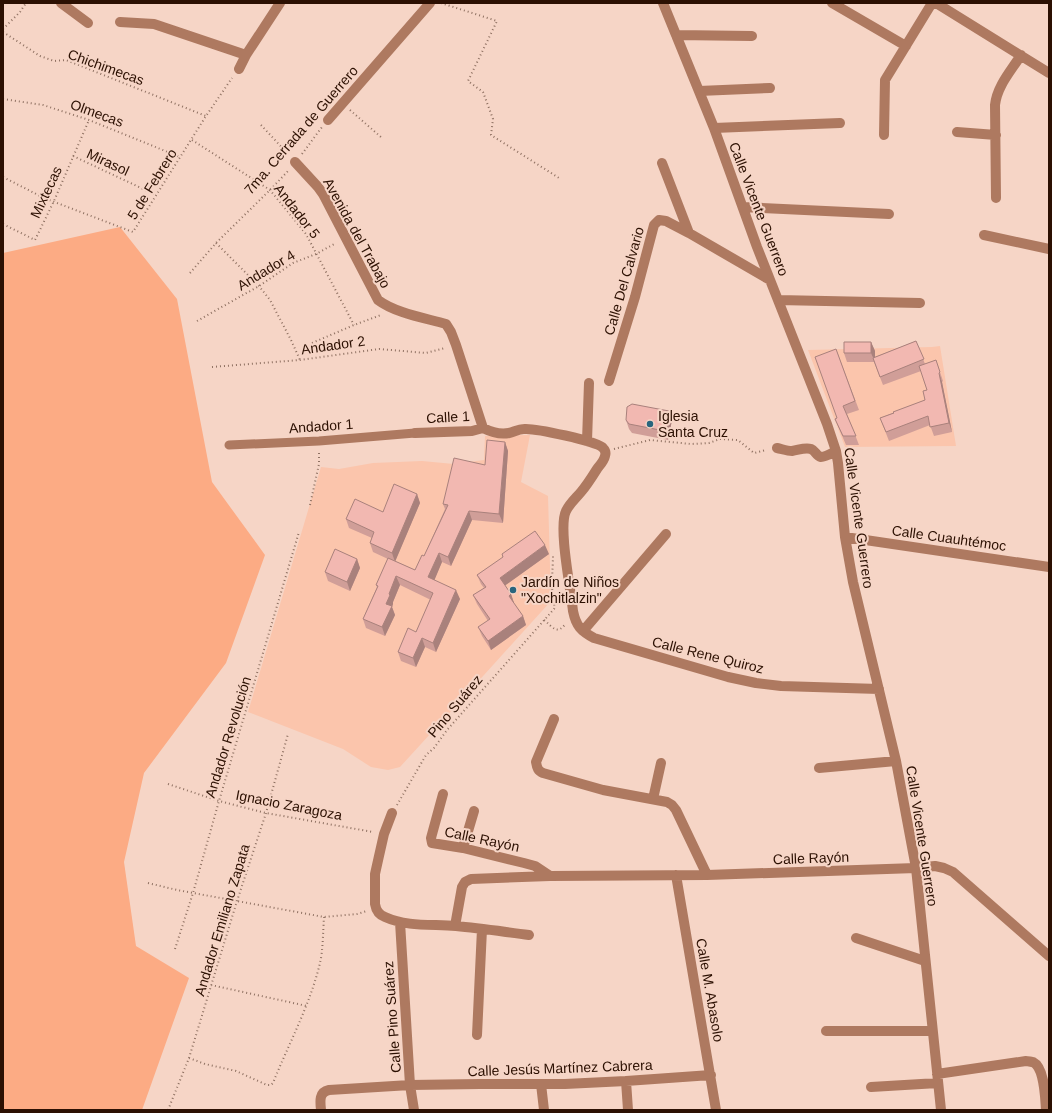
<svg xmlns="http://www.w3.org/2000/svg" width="1052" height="1113" font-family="Helvetica,sans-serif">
	<rect width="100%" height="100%" fill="#f6d5c6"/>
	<!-- built -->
	<path fill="#fbc5ac" d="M940,346L956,446L845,447L808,350L932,347Z
		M530,435L521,482L548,496L551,601L484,675L400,767L388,770L371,767L343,749L248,712L321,467L339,469L373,463L422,461L454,464L484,460L485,436Z"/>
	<!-- green -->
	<path fill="#fcab84" d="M120,227L177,299L212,482L265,555L226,663L144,773L124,862L136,946L189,978L142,1110H3V253Z"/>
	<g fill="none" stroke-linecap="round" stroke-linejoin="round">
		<!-- path -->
		<path stroke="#8f7162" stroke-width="2" stroke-dasharray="1 3" stroke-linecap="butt" d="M441,3L497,21L468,81L483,92L493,119L491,135L559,178
			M3,29L20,12L26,3
			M3,32L40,56L54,61L66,60L206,116
			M3,99L43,105L89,120L180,157
			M350,110L382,138
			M261,125L288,154
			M192,140L270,190L306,234L354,325
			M302,154L322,127
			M73,156L156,195
			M3,177L44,198L133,232L206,116L232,78
			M3,224L35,240L54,201L89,120
			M216,243L259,286L270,300L291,340L300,360
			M190,273L216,243L270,190L289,170
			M197,321L259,286L293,263L316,254L336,243
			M312,343L354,325L381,315
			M212,367L300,360L379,349L426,353L445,348
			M614,449L650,440L691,444L709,443L720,439L738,440L754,453L766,450
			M310,505L319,464V451
			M544,620C553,627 557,636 566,623
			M168,784L219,801L266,813L373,832
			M397,805L426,755L434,748L447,730L554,609L555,607C550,593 553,569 553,554
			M148,883L177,890L324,917L357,914L367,911
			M175,949L193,893L219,801L299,532
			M211,985L307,1006
			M189,1058L205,1064L236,1071L267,1085H271L273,1083C289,1043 310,1005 320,963C323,951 323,931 324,917
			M168,1110L189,1058L237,901L266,813L288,734"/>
		<!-- pedestrian -->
		<path stroke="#ae7960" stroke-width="9" d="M229,445L319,441L415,433"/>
		<!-- minor -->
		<path stroke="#ae7960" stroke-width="10" d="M61,3L88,23
			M663,3L714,128L757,247L827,424L836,451L838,463L845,537L853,582L896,761L916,868L941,1110
			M832,3L906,46
			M936,3L1049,73
			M120,22L154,24L246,55
			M676,35L752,36
			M239,69L246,55L280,3
			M699,91L770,88
			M328,120L430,3
			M714,128L840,123
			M957,132L996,135
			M884,135L885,80L932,3
			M295,162L318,187L323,194L378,300C395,313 425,318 446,324L451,332L456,345L483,428C491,432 500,435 509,433C514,432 518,429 524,429C534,428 598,441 603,448C605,450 606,453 605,456C604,461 600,465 597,469C592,477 587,485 581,492C576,498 570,503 566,511C558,527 571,590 573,611C576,626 581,631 594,638L728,677L756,683L781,686L879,689
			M662,163L689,233
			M996,198L995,105C997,86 1011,71 1021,55
			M743,207L889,214
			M984,235L1049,249
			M778,300L920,303
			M609,381L635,297L654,225L659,220L666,221L689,233L770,280
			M415,433L472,431L483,428
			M587,441L589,383
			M777,448C782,449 787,451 792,451C799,450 805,447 811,449C816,451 816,456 821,457C826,457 832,453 836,451
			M845,537L1049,567
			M583,631L666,534
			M554,719L536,762C537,768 538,771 543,773L603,790L667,802L672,805L676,810L707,875
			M819,768L896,761
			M443,794L431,838L432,843L463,848L524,863L535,866L550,876
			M653,799L661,763
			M392,813L384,834L379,856L375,874V904C376,910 379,915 385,917C407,927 432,924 456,926C480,928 505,932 529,935
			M463,848L474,811
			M676,875L716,1110
			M400,922L410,1085L414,1110
			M455,926L462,887L465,882L471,879L550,876L707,875L916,868L935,866L944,868L953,872L1049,956
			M856,938L925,961
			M826,1031H932
			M477,1035L482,929
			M937,1074L1026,1061C1028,1061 1031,1062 1033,1062C1045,1068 1045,1098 1046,1110
			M626,1081L628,1110
			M541,1084L544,1110
			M871,1087L938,1083
			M321,1110C320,1101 319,1092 329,1090L410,1085L480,1084H565L626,1081L711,1075"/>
	</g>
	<!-- wall -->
	<path fill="#d09e98" d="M916,341L925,364L936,360L943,381L942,382L952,432L934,436L930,425L889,441L880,418L925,400L927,390L921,371L883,385L874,362H847L844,353L871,342L875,351V357Z
		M836,349L859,410L847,414L859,445H846L835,419L837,418Z
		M669,411L672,420L668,440L632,433L629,429L626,420Z
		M505,442L508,451L503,523L472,520L451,566L442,562L434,580L460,599L436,652L425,647L416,667L401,661L398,652L416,632L431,600L400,585L393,602V604L392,607L395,615L385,636L366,628L363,619L377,587L376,585L388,559L373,552L370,543L372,538L349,528L346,519L383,512L417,494L420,503L395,561L415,570L424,556L445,509L443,504L485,465Z
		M502,554H549L505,585L511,594L514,603V604L523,616L526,625L491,650L482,636L478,627L488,621L477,604L473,595L484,588L481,584L477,575L503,558Z
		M357,559L360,568L350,591L328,581L325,572Z"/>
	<!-- shaded-wall -->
	<path fill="#a9817c" d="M871,342L875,351V362L871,353Z
		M939,373L942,382L952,432L949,423Z
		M669,411L672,420L668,440L665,431Z
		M505,442L508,451L503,523L499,514Z
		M417,494L420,503L395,562L392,553Z
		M469,511L472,520L451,566L448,557Z
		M545,545L549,554L503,587L500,578Z
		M439,553L442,562L432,586L428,577Z
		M357,559L360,568L350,591L347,582Z
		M396,576L400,585L393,602V604L392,607L395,615L385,636L382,627L386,604L389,594Z
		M456,590L460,599L436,652L433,643Z
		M511,594L514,603L512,605L509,596Z
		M523,616L526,625L491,650L488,641Z
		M422,638L425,647L416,667L413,658Z"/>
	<!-- building -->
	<path fill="#f2b8b1" stroke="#a9817c" d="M916,341L924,359L880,377L873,358Z
		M844,342H871V353H844Z
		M836,349L855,401L843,406L856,436H843L835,419L837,418L815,357Z
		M936,360L940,372L939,373L949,423L930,427L928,416L886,432L880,418L894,413L893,412L925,400L923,391L927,390L919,366Z
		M632,404L669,411L665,431L629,424L626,420L627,407Z
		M487,440L505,442L499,514L469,511L448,557L439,553L428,577L456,590L433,643L422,638L413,658L398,652L408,628L416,632L433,593L396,576L389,594L390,595L386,604L392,606L382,627L363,619L378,586L376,585L388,558L415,570L422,555L424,556L448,505L443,504L454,458L485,465Z
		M394,484L417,494L392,553L370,543L374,532L346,519L355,499L383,512Z
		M535,531L545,545L500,578L511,594L509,596L523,616L488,641L478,627L490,619L473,595L486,587L477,575L503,557L502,554Z
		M335,549L357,559L347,582L325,572Z"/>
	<!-- markers -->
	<g fill="#29657d" stroke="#f6d5c6" stroke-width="1.5">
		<circle cx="650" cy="424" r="4"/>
		<circle cx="513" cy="590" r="4"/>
	</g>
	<g text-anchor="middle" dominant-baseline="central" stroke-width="4" stroke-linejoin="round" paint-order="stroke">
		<!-- street labels -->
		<g font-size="14" fill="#2c1002" stroke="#f6d5c6">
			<text transform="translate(106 67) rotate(20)">Chichimecas</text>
			<text transform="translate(97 113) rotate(20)">Olmecas</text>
			<text transform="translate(301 130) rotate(-49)">7ma. Cerrada de Guerrero</text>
			<text transform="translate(108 162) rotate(25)">Mirasol</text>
			<text transform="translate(152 184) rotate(-58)">5 de Febrero</text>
			<text transform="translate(46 192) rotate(-65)">Mixtecas</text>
			<text transform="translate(759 209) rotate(69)">Calle Vicente Guerrero</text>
			<text transform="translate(297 211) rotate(52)">Andador 5</text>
			<text transform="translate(357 233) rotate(61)">Avenida del Trabajo</text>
			<text transform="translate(266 270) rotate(-31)">Andador 4</text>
			<text transform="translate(624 281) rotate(-74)">Calle Del Calvario</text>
			<text transform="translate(333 345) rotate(-8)">Andador 2</text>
			<text transform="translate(448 417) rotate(-3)">Calle 1</text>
			<text transform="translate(321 426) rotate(-4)">Andador 1</text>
			<text transform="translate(859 518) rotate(82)">Calle Vicente Guerrero</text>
			<text transform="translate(949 538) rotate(8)">Calle Cuauhtémoc</text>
			<text transform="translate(708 655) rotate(14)">Calle Rene Quiroz</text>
			<text transform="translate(455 706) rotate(-50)">Pino Suárez</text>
			<text transform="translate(228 737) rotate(-73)">Andador Revolución</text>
			<text transform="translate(289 805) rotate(11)">Ignacio Zaragoza</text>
			<text transform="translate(922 836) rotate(81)">Calle Vicente Guerrero</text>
			<text transform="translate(482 839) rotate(12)">Calle Rayón</text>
			<text transform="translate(811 858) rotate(-2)">Calle Rayón</text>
			<text transform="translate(222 920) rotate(-73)">Andador Emiliano Zapata</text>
			<text transform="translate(710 990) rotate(80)">Calle M. Abasolo</text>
			<text transform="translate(392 1017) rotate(-94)">Calle Pino Suárez</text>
			<text transform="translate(560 1068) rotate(-2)">Calle Jesús Martínez Cabrera</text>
		</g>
		<!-- poi labels -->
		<g font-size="14" fill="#2c1002" stroke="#f6d5c6" text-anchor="start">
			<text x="658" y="416">Iglesia<tspan x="658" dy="16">Santa Cruz</tspan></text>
			<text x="521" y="582">Jardín de Niños<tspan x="521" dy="16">"Xochitlalzin"</tspan></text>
		</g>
	</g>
	<!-- border -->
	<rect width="1052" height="1113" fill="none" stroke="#2c1002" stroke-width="8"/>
</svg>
